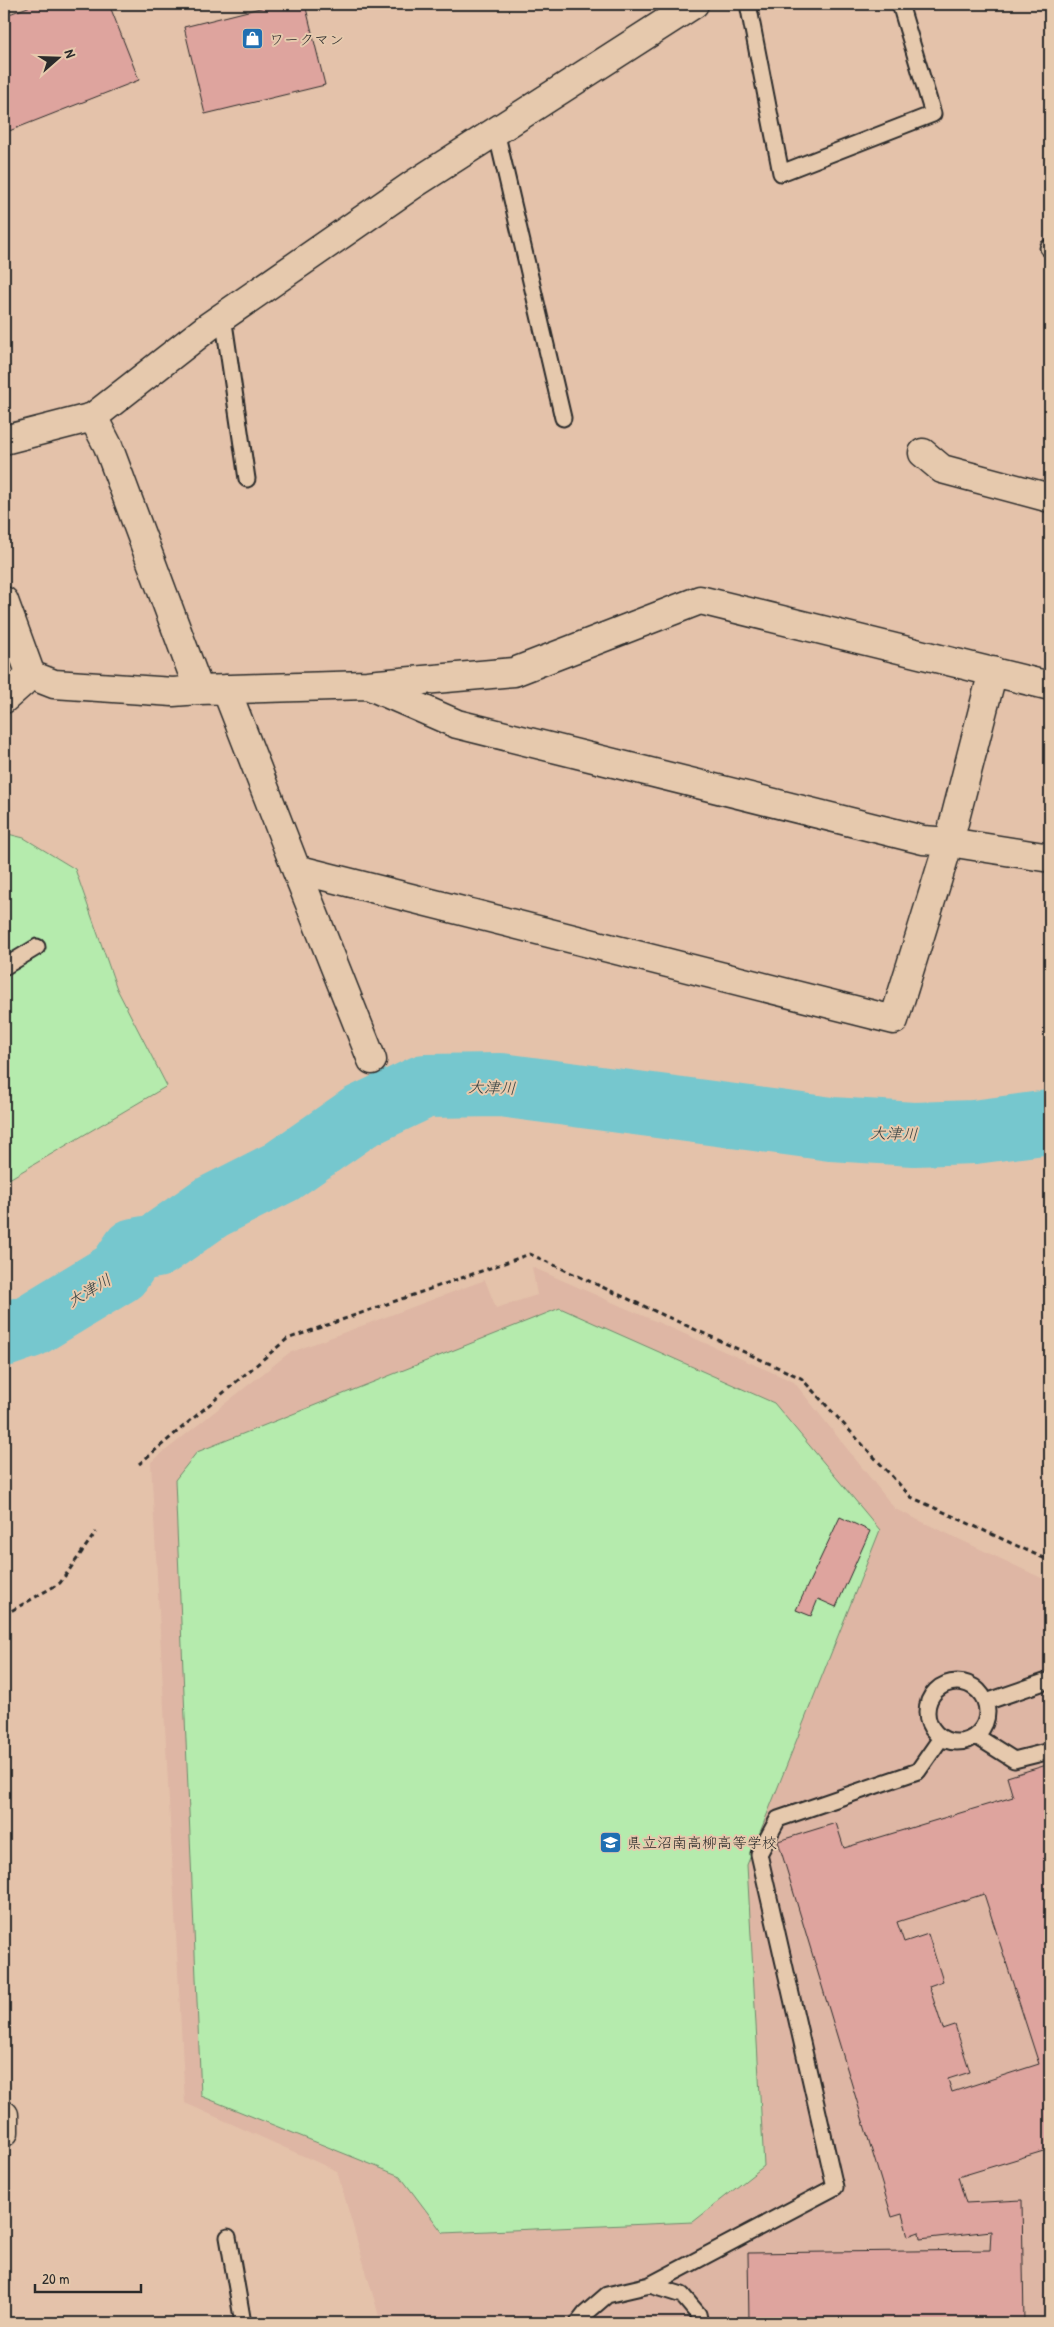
<svg xmlns="http://www.w3.org/2000/svg" width="1054" height="2327" font-family="'Patrick Hand','Klee One',sans-serif">
	<rect width="100%" height="100%" fill="#e4c2aa"/>
	<filter id="ink" filterUnits="userSpaceOnUse"><feTurbulence type="fractalNoise" baseFrequency=".02" numOctaves="2"/><feDisplacementMap in="SourceGraphic" scale="10" xChannelSelector="R" yChannelSelector="G"/><feConvolveMatrix kernelMatrix="1 2 1 2 8 2 1 2 1" color-interpolation-filters="sRGB"/></filter>
	<g filter="url(#ink)">
		<!-- built -->
		<path fill="#deb6a4" d="M532,1267L794,1382L895,1509L1050,1582V2323H381L337,2171L185,2103L151,1462L289,1353L485,1280L496,1308L537,1295Z"/>
		<!-- green -->
		<path fill="#b5ebad" stroke="#708b6c" d="M4,833L24,838L75,869L117,989L167,1086L4,1182Z
			M560,1308L774,1403L880,1530L747,1865L764,2166L693,2222L443,2233L400,2176L201,2096L175,1480L197,1452Z"/>
		<g fill="none" stroke-linecap="round" stroke-linejoin="round">
			<!-- river -->
			<path stroke="#76c7ce" stroke-width="64" d="M4,1335L30,1326L119,1272L134,1250L156,1246L210,1208L281,1172L360,1117L425,1086L501,1085L831,1129L914,1134L974,1132L1050,1122"/>
		</g>
		<!-- building -->
		<path fill="#dea49e" stroke="#2b2b2b" fill-rule="evenodd" d="M36,4H109L139,80L4,133V16Z
			M276,4H305L325,85L205,114L184,27Z
			M840,1517L870,1531L836,1607L818,1599L811,1616L796,1610Z
			M1050,1764V2149L958,2177L966,2203L1022,2200L1024,2323H749L748,2253L990,2250L991,2231L920,2239L919,2232L908,2236L902,2214L892,2217L778,1841L836,1823L844,1848L1013,1797L1007,1777ZM984,1894L1039,2064L952,2092L948,2079L970,2072L955,2025L943,2029L929,1986L943,1981L928,1934L904,1942L897,1922Z"/>
		<g fill="none" stroke-linecap="round" stroke-linejoin="round">
			<defs>
				<path id="service" d="M748,4L781,173L933,114L900,4
					M496,131L563,418
					M1048,248H1050
					M223,316L247,479
					M4,967L37,947
					M927 1712a30 30 0 1 1 60 0a30 30 0 1 1-60 0Z
					M986,1702L1050,1680
					M976,1736L1014,1760L1050,1751
					M228,2237L243,2323
					M650,2285L835,2187L759,1854L778,1819L918,1771L941,1738
					M578,2323L585,2314L607,2295L650,2285L682,2295L698,2314L700,2323"/>
				<path id="minor" d="M93,417L108,446L199,690
					M4,440L93,417L208,327L414,184L694,4
					M923,453L942,469L1050,498
					M4,601L31,675L54,684L173,692L199,690L367,685L514,672L700,600L1050,686
					M370,686L457,724L923,840L949,842L1050,858
					M226,689L296,869L894,1020L949,842L993,671
					M4,699L31,675
					M296,869L372,1060
					M4,2115V2132"/>
			</defs>
			<!-- service casing -->
			<use href="#service" stroke="#2b2b2b" stroke-width="19"/>
			<!-- minor casing -->
			<use href="#minor" stroke="#2b2b2b" stroke-width="31"/>
			<!-- path -->
			<path stroke="#2b2b2b" stroke-width="3" stroke-dasharray="5 4" stroke-linecap="butt" d="M139,1464L287,1339L530,1254L801,1378L911,1497L1050,1561
				M4,1615L60,1583L96,1532"/>
			<!-- service -->
			<use href="#service" stroke="#e6c9ad" stroke-width="15"/>
			<!-- minor -->
			<use href="#minor" stroke="#e6c9ad" stroke-width="28"/>
		</g>
	</g>
	<!-- icons -->
	<defs>
		<symbol id="shop-square" viewBox="-11 -11 22 22"><rect x="-9" y="-9" width="18" height="18" rx="4" fill="#1f6fb2" stroke="#e6c9ad"/><path d="M-5-2.5h2.3a2.7 3.5 0 0 1 5.4 0H5L5.5 6h-11ZM-1.5-2.5h3a1.5 2.3 0 0 0-3 0Z" fill="#fff"/></symbol>
		<symbol id="school-square" viewBox="-11 -11 22 22"><rect x="-9" y="-9" width="18" height="18" rx="4" fill="#1f6fb2" stroke="#e6c9ad"/><path d="M0-5L7-2L0 1L-7-2ZM-4 1L0 2.5L4 1V4Q0 6-4 4Z" fill="#fff"/></symbol>
	</defs>
	<g fill-rule="evenodd">
		<use href="#shop-square" x="240" y="26" width="25" height="25"/>
		<use href="#school-square" x="598" y="1830" width="25" height="25"/>
	</g>
	<g text-anchor="middle" dominant-baseline="central" stroke-width="4" stroke-linejoin="round" paint-order="stroke">
		<!-- poi labels -->
		<g font-size="15" fill="#2b2b2b" stroke="#e6c9ad" text-anchor="start">
			<text x="269" y="39">ワークマン</text>
			<text x="627" y="1842">県立沼南高柳高等学校</text>
		</g>
		<!-- water labels -->
		<g font-size="16" font-style="italic" fill="#364243" stroke="#e6c9ad">
			<text transform="translate(492 1087) rotate(2)">大津川</text>
			<text transform="translate(894 1133) rotate(2)">大津川</text>
			<text transform="translate(89 1290) rotate(-31)">大津川</text>
		</g>
	</g>
	<!-- margin -->
	<rect width="1054" height="2327" fill="none" stroke="#e6c9ad" stroke-width="20"/>
	<rect x="10" y="10" width="1034" height="2307" fill="none" stroke="#2b2b2b" stroke-width="2" filter="url(#ink)"/>
	<!-- north arrow -->
	<g transform="translate(58 58) rotate(70)" stroke="#e6c9ad" stroke-width="4" paint-order="stroke">
	<path d="M0-4L9 19L0 12L-9 19Z" fill="#2b2b2b"/>
	<text y="-8" font-size="14" font-weight="bold" text-anchor="middle" fill="#2b2b2b">N</text>
	</g>
	<!-- scale -->
	<path d="M35 2284v8h106v-8" fill="none" stroke="#2b2b2b" stroke-width="2.5"/>
	<text x="42" y="2284" font-size="15" fill="#2b2b2b" stroke="#e6c9ad" stroke-width="4" paint-order="stroke">20 m</text>
</svg>
